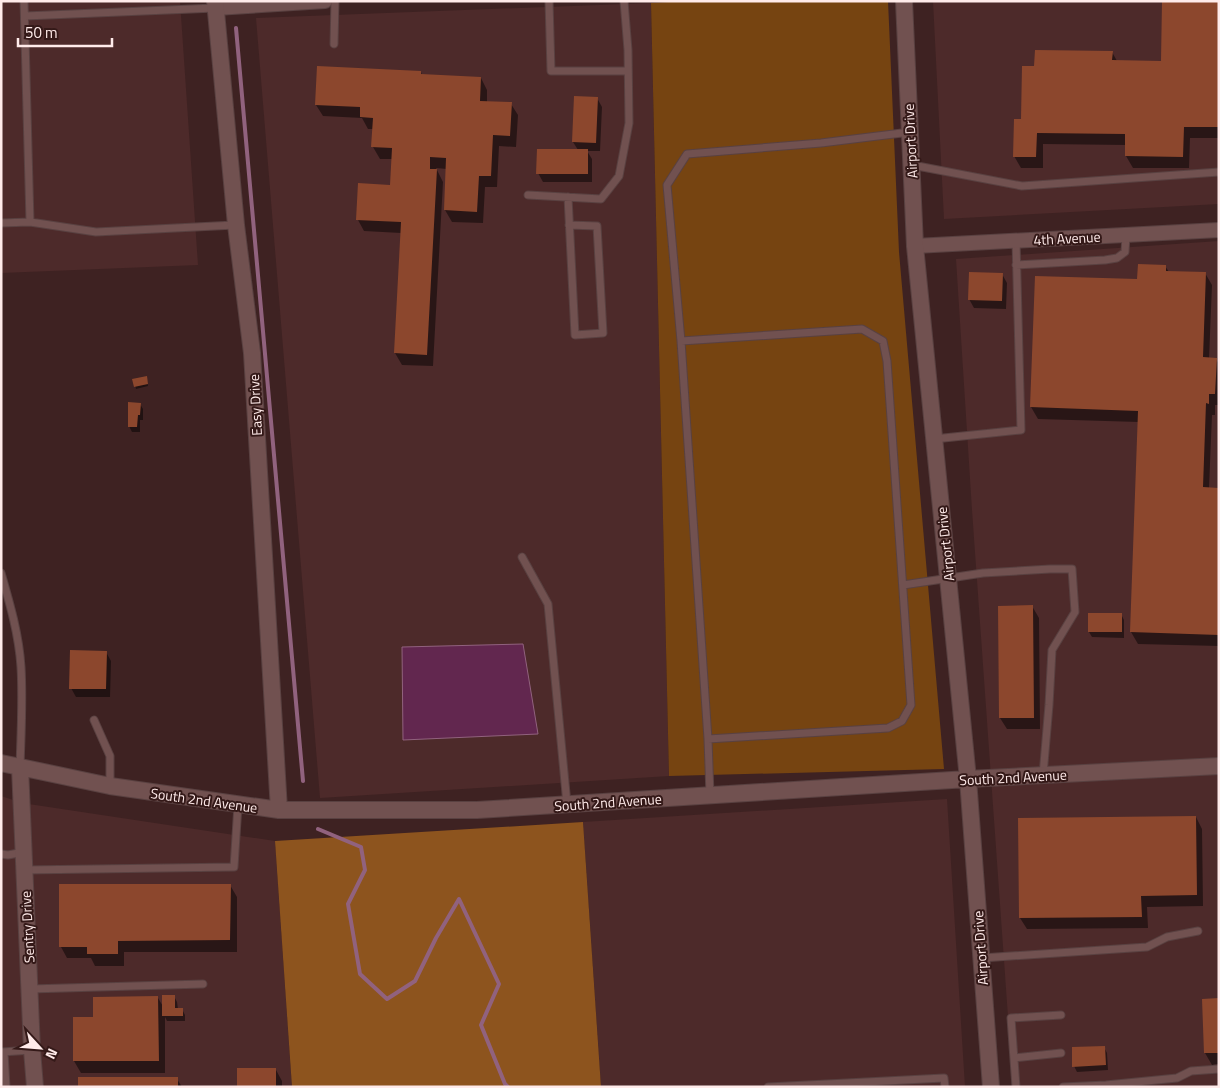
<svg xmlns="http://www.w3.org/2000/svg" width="1220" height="1088" font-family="'Titillium Web',sans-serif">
	<rect width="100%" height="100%" fill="#3e2222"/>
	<!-- built -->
	<path fill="#4d2a2a" d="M1,1H180L198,265L1,273Z
		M933,1H1219V204L944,219Z
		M651,3L669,776L320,798L256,18Z
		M1219,241V1087H1013L972,510L956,259Z
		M1,796L22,803L275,841L292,1087H1Z
		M947,799L965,1087H601L583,822Z"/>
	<!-- green -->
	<path fill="#764411" d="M685,1H888L899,252L944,769L669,776L651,3Z"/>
	<!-- forest -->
	<path fill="#8d541e" d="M583,822L601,1087H292L275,841Z"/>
	<!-- water -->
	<path fill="#62274f" stroke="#91627e" d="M523,644L538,734L403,740L402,647Z"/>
	<!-- shadow -->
	<path fill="#0007" d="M1219,1V138H1190L1189,168H1133L1126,156V145L1043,144V168H1021L1014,156L1036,68L1112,52L1117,61L1162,62Z
		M421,72L422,75L481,78L487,90V103L511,104L518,115L516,147L499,146L497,187H485L483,223L452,222L445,210L447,169L436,168L443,182L433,366L402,365L395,353L401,233L364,231L358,220L391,186L393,159H380L373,147L374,129H368L362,118L323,116L316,105Z
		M597,98L602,107L600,151H587L592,159V182H543L538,173L578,150L573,142Z
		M1165,266L1169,272L1205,273L1212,285L1209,359H1216L1219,364V405H1215V415H1212L1209,488L1219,489V646L1138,644L1131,632L1139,422L1038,419L1031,407L1036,277L1138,281Z
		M1002,274L1007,283L1006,309L974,308L969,299Z
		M134,380H147L148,386L136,389Z
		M140,404L143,409V420H140V432H132L129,426Z
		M1032,606L1039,618L1040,729H1007L1000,718Z
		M1121,614L1124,620V638L1092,637L1089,632Z
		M106,652L111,661L110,697H76L71,688Z
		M1196,817L1202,829L1203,906L1147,907L1148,928L1027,929L1020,918Z
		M230,885L237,897V952H124V966H95L91,958H67L61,947Z
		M174,996L177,1002L178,1009H182L185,1015V1021H167L165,1017V1073H81L74,1061L75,1018H95L158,998L164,1008Z
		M1219,1000V1064L1212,1065L1205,1053Z
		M1104,1047L1107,1053L1108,1070L1077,1072L1074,1066Z
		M276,1070L282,1081V1087H238Z
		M177,1079L182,1087H79Z"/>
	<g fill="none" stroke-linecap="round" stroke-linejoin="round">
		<!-- stream -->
		<path stroke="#91627e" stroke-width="4" d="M236,28L303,781
			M318,829L361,847L365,870L348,904L360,974L387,999L415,981L436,938L459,899L499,984L481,1025L505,1084L508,1087"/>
	</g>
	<!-- building -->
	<path fill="#8c472d" d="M1162,1H1219V127H1184L1183,157L1125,156V134L1037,133L1036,157H1013L1014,119H1021L1022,66H1034L1035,50L1113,51L1112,60L1161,61Z
		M317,66L421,71V74L481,77L480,101L512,102L510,136L493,135L491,176H479L477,212L444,210L446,158L430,157V169H437L427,355L394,353L401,222L356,220L358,183L390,185L392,148L371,147L373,118L360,117V107L315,105Z
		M574,96L598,97L596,143L572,142Z
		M537,149H588V174H536Z
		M1138,264L1166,265V271L1206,272L1203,357L1217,358L1215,394H1209V404L1206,403L1203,487L1219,488V635L1130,632L1138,411L1030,407L1035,276L1137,279Z
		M969,272L1003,273L1002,301L968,300Z
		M147,376L148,384L134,387L132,379Z
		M128,402L141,403L140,415H138L137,427H128Z
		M1033,605L1034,718H999L998,606Z
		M1088,613H1122V632H1088Z
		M70,650L107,651L106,689H69Z
		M1196,816L1197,895L1141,896L1142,917L1019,918L1018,818Z
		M59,884H231L230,940L118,941V954H87V947H59Z
		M162,995H175V1008H183V1016H162Z
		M158,996L159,1061H73V1017H93V997Z
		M1219,998V1053H1204L1202,999Z
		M1105,1046L1106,1065L1072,1067V1047Z
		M237,1068H276V1087H237Z
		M78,1077H178V1087H78Z"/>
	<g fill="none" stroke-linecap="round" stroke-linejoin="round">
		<defs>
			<path id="service" d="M24,1L30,222
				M549,1L551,71H628
				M25,16L215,8
				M334,44L335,1
				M912,165L1022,186L1219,172
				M528,195L601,199L619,176L629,123L628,50L624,1
				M568,197L575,335L603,333L597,226L569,225
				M1,223L30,222L96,232L235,225
				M1016,265L1105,260L1117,258L1125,252L1126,235
				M681,341L862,329L883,341L887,361L911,705L902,721L888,728L708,739
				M934,439L1021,430L1016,241
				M522,557L548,604L567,804
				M1,573C10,604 19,635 21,667C23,700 21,734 20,767
				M903,585L983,573L1050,569H1072L1075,612L1052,650L1049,705L1043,775
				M94,720L110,756V786
				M710,795L708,739L681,341L667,185L687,154L821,143L910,132
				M1,854L8,855L24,852
				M24,870L234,867L238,805
				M982,958L1147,947L1167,937L1198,931
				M30,989L203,984
				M2,1052L32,1050
				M4,1052L6,1087
				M1014,1058L1061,1053
				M768,1087L944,1078L945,1087
				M1016,1087L1011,1018L1061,1015
				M1063,1087L1106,1085L1177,1078L1191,1071L1219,1069"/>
			<path id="minor" d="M216,8L325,1
				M915,246L1219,230"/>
			<path id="tertiary" d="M215,1L236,225L252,353L279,810
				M904,1L915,246L968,779L991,1087
				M1,763L110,786L279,810H477L968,779L1219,766
				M20,767L32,1050L35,1087"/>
		</defs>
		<!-- service casing -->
		<use href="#service" stroke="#594141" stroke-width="9"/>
		<!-- minor casing -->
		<use href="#minor" stroke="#594141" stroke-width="16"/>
		<!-- tertiary casing -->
		<use href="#tertiary" stroke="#594141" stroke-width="18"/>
		<!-- service -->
		<use href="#service" stroke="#715150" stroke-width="7"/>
		<!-- minor -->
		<use href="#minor" stroke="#715150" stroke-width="14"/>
		<!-- tertiary -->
		<use href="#tertiary" stroke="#715150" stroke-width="16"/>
	</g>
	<g text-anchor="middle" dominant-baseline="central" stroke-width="4" stroke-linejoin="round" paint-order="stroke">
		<!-- street labels -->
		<g font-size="14" fill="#ffebea" stroke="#341918">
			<text transform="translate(910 141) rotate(-93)">Airport Drive</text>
			<text transform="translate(1067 238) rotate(-3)">4th Avenue</text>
			<text transform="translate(255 405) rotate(-93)">Easy Drive</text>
			<text transform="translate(945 544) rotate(-96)">Airport Drive</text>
			<text transform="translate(1013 777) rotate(-3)">South 2nd Avenue</text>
			<text transform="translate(204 800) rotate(8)">South 2nd Avenue</text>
			<text transform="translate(608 802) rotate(-4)">South 2nd Avenue</text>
			<text transform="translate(27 927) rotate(-93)">Sentry Drive</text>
			<text transform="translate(980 948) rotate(-94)">Airport Drive</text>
		</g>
	</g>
	<!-- border -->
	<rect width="1220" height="1088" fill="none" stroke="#ffebea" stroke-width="5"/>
	<!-- north arrow -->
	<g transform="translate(40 1048) rotate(116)" stroke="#341918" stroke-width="4" paint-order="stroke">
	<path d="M0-4L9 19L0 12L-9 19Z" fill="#ffebea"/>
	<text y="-8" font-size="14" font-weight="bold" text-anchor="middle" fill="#ffebea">N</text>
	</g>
	<!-- scale -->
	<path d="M18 38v8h94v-8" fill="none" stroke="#ffebea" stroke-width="2.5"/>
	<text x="25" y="38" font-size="15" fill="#ffebea" stroke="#341918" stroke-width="4" paint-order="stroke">50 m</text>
</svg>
